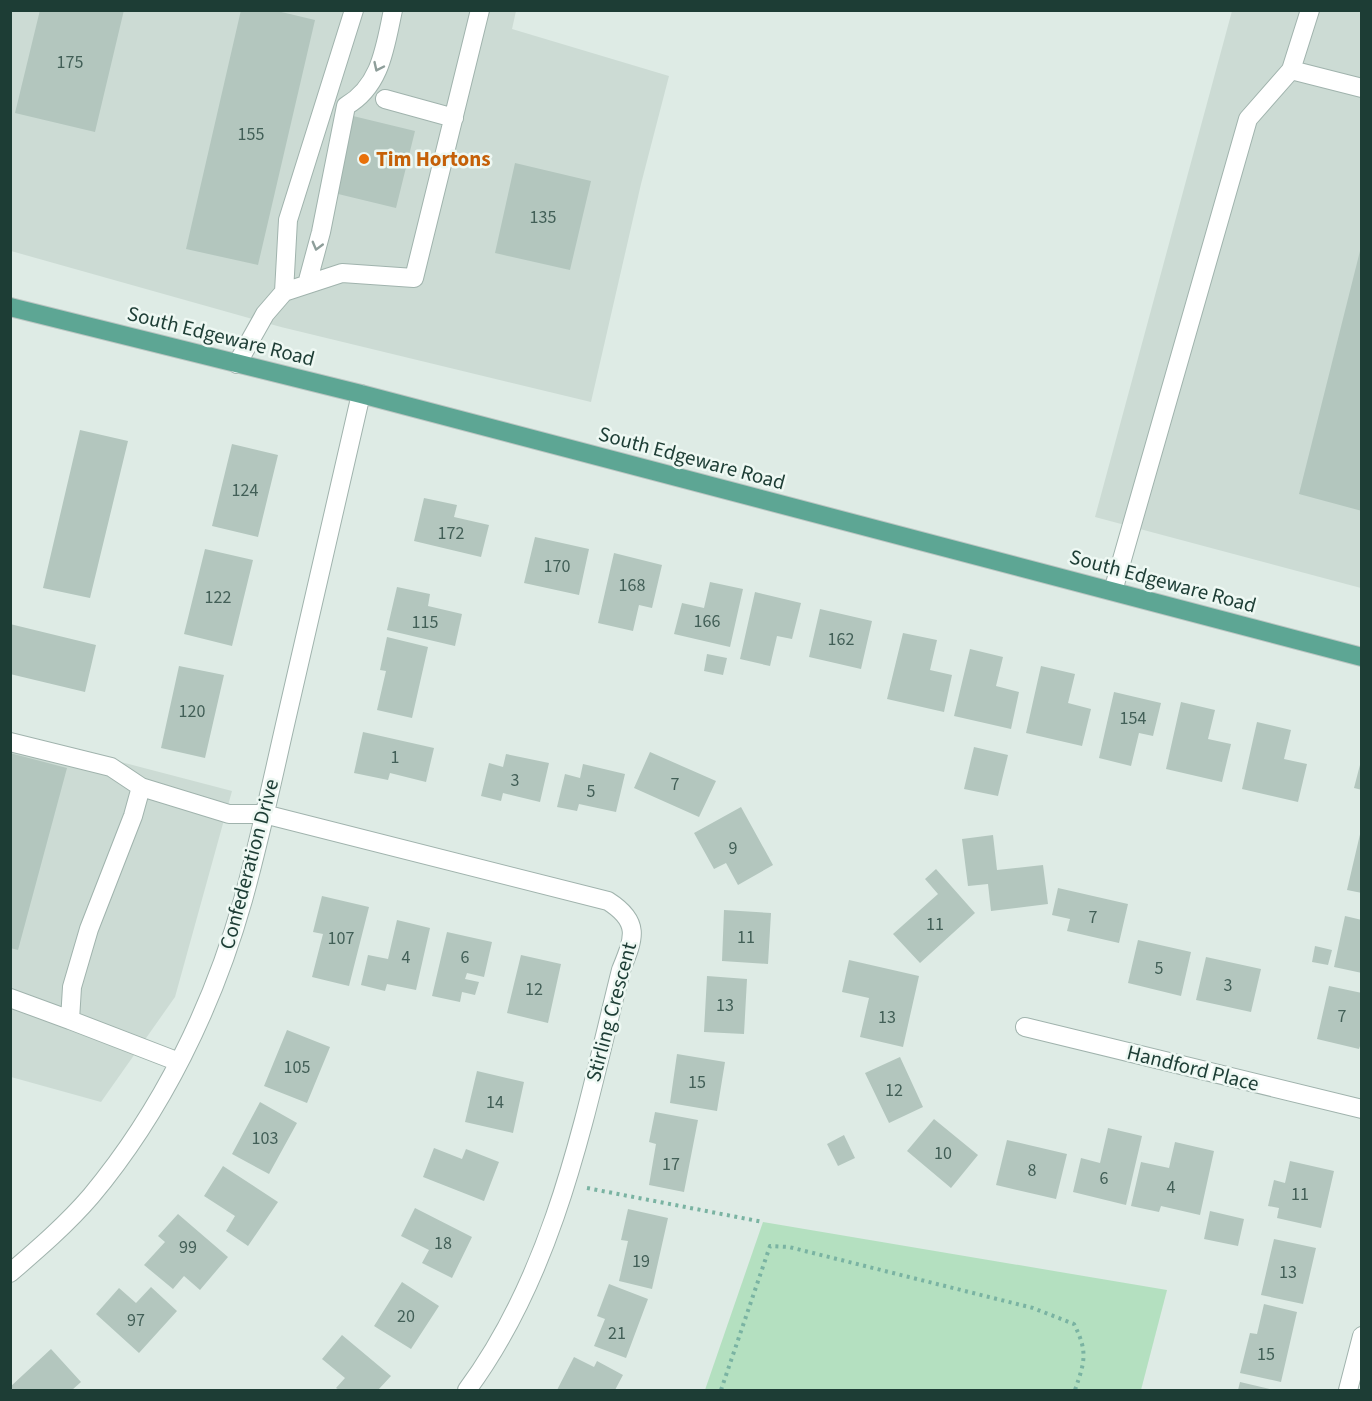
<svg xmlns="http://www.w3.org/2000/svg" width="1372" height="1401" font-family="'Source Sans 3',sans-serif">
	<rect width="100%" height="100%" fill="#deebe5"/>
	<!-- built -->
	<path fill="#ccdbd4" d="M10,11H516L512,29L669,76L641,184L591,402L281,327L11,251Z
		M1232,11H1361V588L1095,517Z
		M10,733L232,791L175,997L101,1102L11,1077Z"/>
	<!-- green -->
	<path fill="#b4e0c0" d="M763,1222L1167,1290L1141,1390H705Z"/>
	<!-- building -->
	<path fill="#b3c6be" d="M40,10H124L95,132L15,113Z
		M241,10H273L315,20L258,265L186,249Z
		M353,116L415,131L396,208L334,193Z
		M515,163L591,181L570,270L495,253Z
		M1361,247H1362V511L1299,494Z
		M80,430L128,441L90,598L43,588Z
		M232,444L278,455L258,537L212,526Z
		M424,498L457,505L454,517L489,525L481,557L414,541Z
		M535,537L589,549L579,595L524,583Z
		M205,549L253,560L232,646L184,634Z
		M614,553L662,565L652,608L639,605L633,631L598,623Z
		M710,582L743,589L730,647L674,634L682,603L704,608Z
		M397,587L430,594L428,606L462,614L455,646L387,630Z
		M755,592L801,603L792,639L777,636L770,666L740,659Z
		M820,609L872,621L861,669L809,657Z
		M10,624L96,645L85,692L10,674Z
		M903,633L937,640L930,670L952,675L944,712L887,699Z
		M387,637L428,647L412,718L377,710L386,671L380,670Z
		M970,649L1003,657L996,686L1019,692L1011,729L954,716Z
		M707,654L727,658L723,675L704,671Z
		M179,666L224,675L205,758L161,748Z
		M1041,666L1075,674L1068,703L1091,709L1082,746L1026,733Z
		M1114,692L1161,703L1153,736L1139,733L1131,766L1099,758Z
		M1181,702L1215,710L1208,739L1231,744L1222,782L1166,769Z
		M1257,722L1291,730L1284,759L1307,764L1298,802L1242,789Z
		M363,732L434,748L426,782L390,773L388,780L354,773Z
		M974,747L1008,755L998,796L964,789Z
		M650,752L716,781L699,817L634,788Z
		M10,753L67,768L18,950L10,948Z
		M506,754L549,763L540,802L503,793L501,801L481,796L489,763L503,767Z
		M1361,761H1362V790L1354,788Z
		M583,764L625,774L616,812L579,804L577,811L557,807L565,774L580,778Z
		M741,807L773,865L738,885L726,863L714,869L694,833Z
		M1361,830H1362V893L1347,890Z
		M993,835L997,870L1043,865L1048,904L991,911L988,884L968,886L962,839Z
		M936,869L975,913L920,963L893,934L938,894L925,879Z
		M1058,888L1128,904L1119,943L1067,931L1070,919L1052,915Z
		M322,896L369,907L349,986L312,977L323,934L313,932Z
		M724,910L771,913L768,964L722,961Z
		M1345,916L1362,920V973L1334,967Z
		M397,920L430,928L416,990L387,984L385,991L361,985L368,955L388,959Z
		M447,932L492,942L484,977L467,973L465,979L479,982L475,995L462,992L460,1002L432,996Z
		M1138,940L1191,952L1181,996L1128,983Z
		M1315,946L1332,950L1328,965L1312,962Z
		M521,955L561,964L548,1023L507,1013Z
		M1206,957L1261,969L1251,1012L1196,1000Z
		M849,960L919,976L903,1047L860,1037L869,998L842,992Z
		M707,976L747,979L744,1034L704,1032Z
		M1329,986L1362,993V1040L1359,1049L1317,1039Z
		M287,1030L330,1047L307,1103L264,1086Z
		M677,1054L725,1062L717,1111L670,1103Z
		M900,1057L923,1107L889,1123L865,1073Z
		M477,1071L524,1082L513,1133L465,1122Z
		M260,1102L297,1123L269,1174L232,1154Z
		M655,1112L698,1120L684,1192L649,1185L656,1144L649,1142Z
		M934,1119L978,1155L951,1188L907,1151Z
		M1108,1128L1142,1136L1126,1205L1073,1192L1081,1158L1100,1163Z
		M844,1135L855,1158L838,1166L827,1144Z
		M1007,1140L1067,1154L1056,1199L996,1185Z
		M1175,1142L1214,1151L1200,1215L1161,1206L1159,1212L1131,1206L1141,1162L1169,1168Z
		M434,1148L462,1159L466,1149L499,1162L484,1201L423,1177Z
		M1290,1161L1334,1171L1321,1228L1277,1218L1279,1208L1268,1206L1274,1180L1285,1183Z
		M223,1166L278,1202L248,1246L226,1231L235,1216L204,1196Z
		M415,1208L472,1237L452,1278L422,1263L429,1250L401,1236Z
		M628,1209L668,1218L652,1289L619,1281L628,1241L621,1240Z
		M1210,1211L1244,1219L1238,1246L1204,1239Z
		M178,1214L228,1257L200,1290L184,1276L173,1289L144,1265L165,1242L158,1236Z
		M1274,1239L1316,1248L1303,1304L1261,1295Z
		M402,1282L439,1306L411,1349L374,1326Z
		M609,1284L648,1299L626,1358L594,1346L605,1319L597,1316Z
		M151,1287L177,1311L139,1353L96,1314L119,1288L136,1303Z
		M1264,1304L1297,1312L1281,1382L1240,1373L1250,1333L1257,1334Z
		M342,1335L391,1376L378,1390H339L336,1388L345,1378L322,1359Z
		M51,1349L81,1382L72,1390H10V1387Z
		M574,1357L594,1367L597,1361L623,1375L615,1390H557Z
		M1240,1382L1274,1390H1238Z"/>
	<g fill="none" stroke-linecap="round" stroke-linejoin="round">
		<defs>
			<path id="minor" d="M1310,10L1291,70L1362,88
				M385,99L454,118
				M307,284L321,232L346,106C381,86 385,47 393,10
				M284,292L288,220L354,10
				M237,364L265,314L284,292L342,273L414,278L480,10
				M1113,591L1248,119L1291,70
				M10,742L111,767L141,787
				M10,998L70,1020
				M1025,1027L1362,1109
				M179,1062L70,1020L72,987L89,929L133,816L141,787L229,814H264L608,901C641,922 634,938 621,970C585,1114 557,1268 467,1390
				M10,1273C38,1249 67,1224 91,1196C162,1111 213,1006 243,900C260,839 273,777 287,716C312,609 336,501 361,394
				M1348,1390L1362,1336"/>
			<path id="major" d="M10,307L361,394L1362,657"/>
		</defs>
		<!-- minor casing -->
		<use href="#minor" stroke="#a0b3ad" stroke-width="20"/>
		<!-- major casing -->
		<use href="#major" stroke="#bbc5c2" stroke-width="20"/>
		<!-- path -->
		<path stroke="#7ab3a2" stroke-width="4" stroke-dasharray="3 4.5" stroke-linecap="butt" d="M587,1188L763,1222
			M721,1390L770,1246L789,1247L1033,1308L1074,1324C1088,1352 1085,1361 1075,1390"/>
		<!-- minor -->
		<use href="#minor" stroke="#fff" stroke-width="18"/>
		<!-- major -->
		<use href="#major" stroke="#5da694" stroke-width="18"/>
	</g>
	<!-- one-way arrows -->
	<defs><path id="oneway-chevron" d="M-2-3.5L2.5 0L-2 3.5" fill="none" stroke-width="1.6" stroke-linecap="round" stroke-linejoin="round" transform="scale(1.5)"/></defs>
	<g stroke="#8e9e9a">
		<use href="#oneway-chevron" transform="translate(378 67) rotate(115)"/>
		<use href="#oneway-chevron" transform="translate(317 246) rotate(105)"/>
	</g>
	<!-- markers -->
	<circle fill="#e8710a" stroke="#eef8f3" stroke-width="2" cx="364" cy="159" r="6"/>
	<g text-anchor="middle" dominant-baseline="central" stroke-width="5" stroke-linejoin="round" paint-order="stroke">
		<!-- number labels -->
		<g font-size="18" fill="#425f57">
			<text x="70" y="62">175</text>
			<text x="251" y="134">155</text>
			<text x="543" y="217">135</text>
			<text x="245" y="490">124</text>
			<text x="451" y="533">172</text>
			<text x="557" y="566">170</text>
			<text x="632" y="585">168</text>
			<text x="218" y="597">122</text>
			<text x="707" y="621">166</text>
			<text x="425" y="622">115</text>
			<text x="841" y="639">162</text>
			<text x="192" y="711">120</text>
			<text x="1133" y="718">154</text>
			<text x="395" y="757">1</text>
			<text x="515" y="780">3</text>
			<text x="675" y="784">7</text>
			<text x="591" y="791">5</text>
			<text x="733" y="848">9</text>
			<text x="1093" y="917">7</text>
			<text x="935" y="924">11</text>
			<text x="746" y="937">11</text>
			<text x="341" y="938">107</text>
			<text x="406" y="957">4</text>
			<text x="465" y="957">6</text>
			<text x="1159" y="968">5</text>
			<text x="1228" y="985">3</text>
			<text x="534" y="989">12</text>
			<text x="725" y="1005">13</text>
			<text x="1342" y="1016">7</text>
			<text x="887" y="1017">13</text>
			<text x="297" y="1067">105</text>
			<text x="697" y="1082">15</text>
			<text x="894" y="1090">12</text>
			<text x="495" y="1102">14</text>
			<text x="265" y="1138">103</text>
			<text x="943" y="1153">10</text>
			<text x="671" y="1164">17</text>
			<text x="1032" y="1170">8</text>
			<text x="1104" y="1178">6</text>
			<text x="1171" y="1187">4</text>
			<text x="1300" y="1194">11</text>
			<text x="443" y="1243">18</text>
			<text x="188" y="1247">99</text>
			<text x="641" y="1261">19</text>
			<text x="1288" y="1272">13</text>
			<text x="406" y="1316">20</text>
			<text x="136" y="1320">97</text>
			<text x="617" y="1333">21</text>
			<text x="1266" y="1354">15</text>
		</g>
		<!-- food labels -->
		<g font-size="21" font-weight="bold" fill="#c56008" stroke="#eef8f3" text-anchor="start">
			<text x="376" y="159">Tim Hortons</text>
		</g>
		<!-- street labels -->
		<g font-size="21" fill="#1d3d35" stroke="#eef8f3">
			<text transform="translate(221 336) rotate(14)">South Edgeware Road</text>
			<text transform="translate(692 458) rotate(15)">South Edgeware Road</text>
			<text transform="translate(1163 581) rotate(15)">South Edgeware Road</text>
			<text transform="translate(249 864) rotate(-75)">Confederation Drive</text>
			<text transform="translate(611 1012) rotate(-75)">Stirling Crescent</text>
			<text transform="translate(1193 1068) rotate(14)">Handford Place</text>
		</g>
	</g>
	<!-- border -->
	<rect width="1372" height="1401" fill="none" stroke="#1d3d35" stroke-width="24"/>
</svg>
